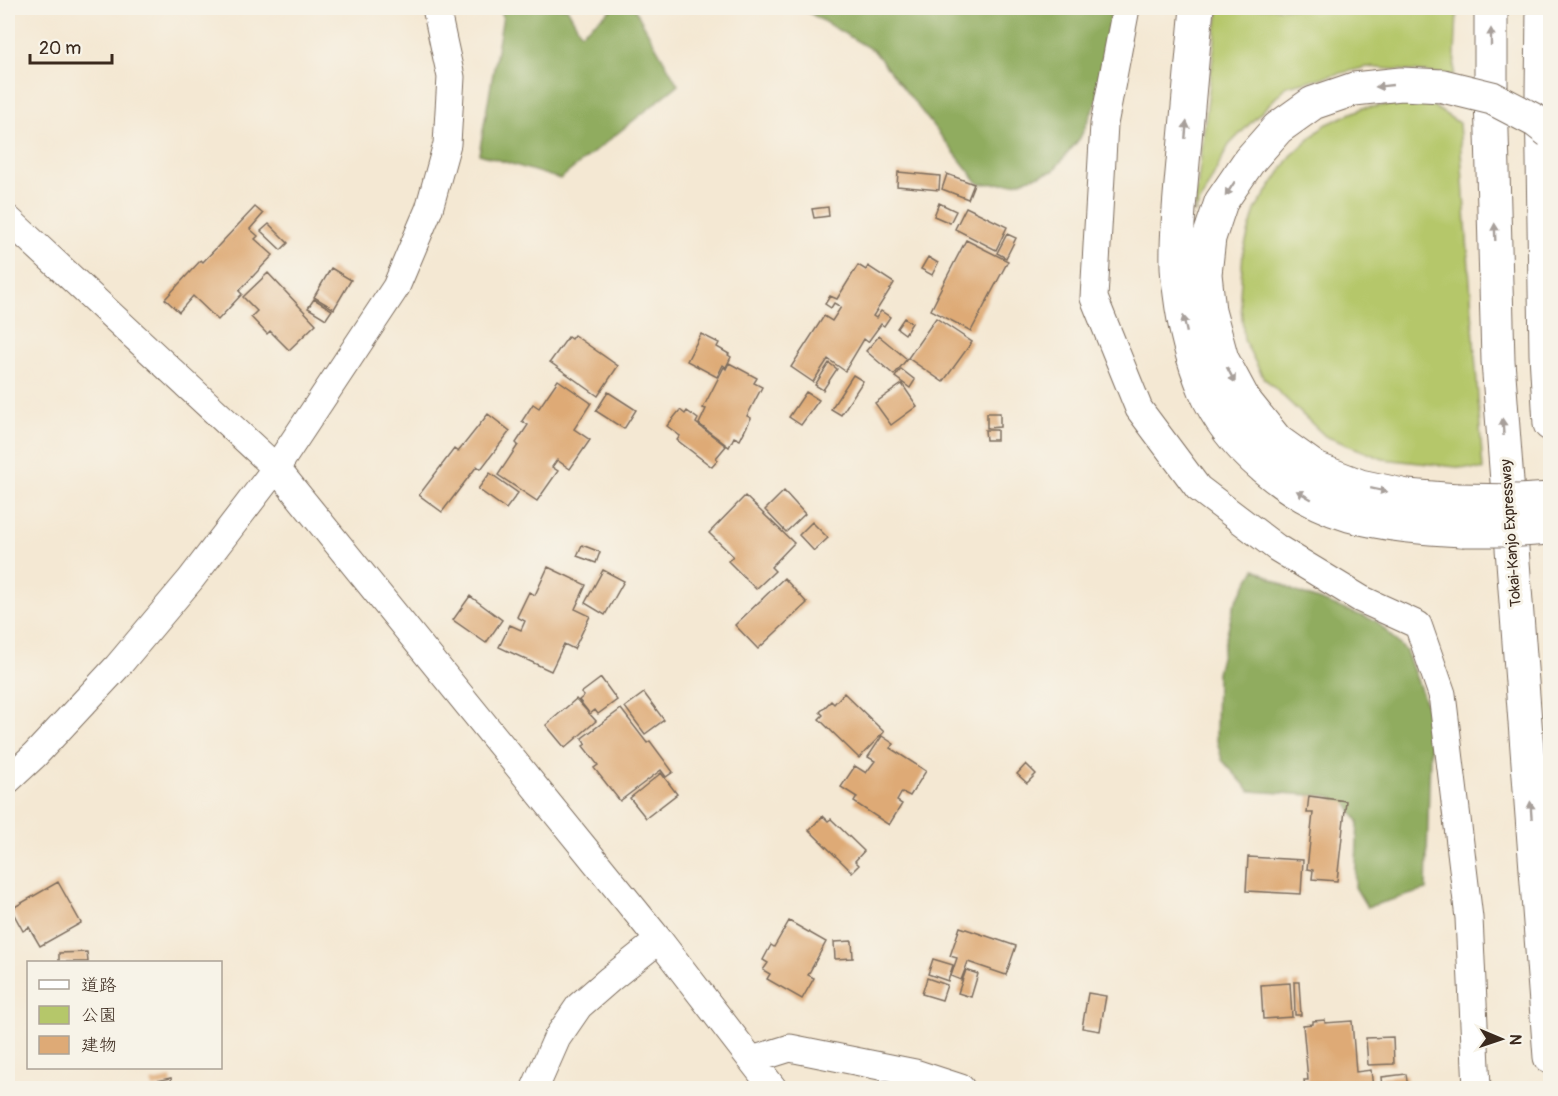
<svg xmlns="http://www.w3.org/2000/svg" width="1558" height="1096" font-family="Pangolin,'Klee One',sans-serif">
	<rect width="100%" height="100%" fill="#f7f3e8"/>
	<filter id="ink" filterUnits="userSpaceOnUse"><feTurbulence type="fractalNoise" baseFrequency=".0167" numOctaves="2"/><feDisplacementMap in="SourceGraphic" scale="12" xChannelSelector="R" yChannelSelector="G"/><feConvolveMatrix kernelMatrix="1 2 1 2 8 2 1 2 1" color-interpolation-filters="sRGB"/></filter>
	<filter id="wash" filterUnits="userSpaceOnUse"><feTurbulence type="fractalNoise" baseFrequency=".008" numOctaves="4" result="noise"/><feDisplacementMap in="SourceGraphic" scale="24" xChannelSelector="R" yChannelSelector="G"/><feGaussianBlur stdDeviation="1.35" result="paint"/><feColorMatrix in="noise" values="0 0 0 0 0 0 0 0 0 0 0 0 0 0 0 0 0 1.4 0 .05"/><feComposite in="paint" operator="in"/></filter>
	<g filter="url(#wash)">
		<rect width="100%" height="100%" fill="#f4e8d3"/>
		<!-- green -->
		<path fill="#b5c76a" stroke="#787844" stroke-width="1.5" d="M1219,8H1455L1457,12L1454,75L1367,67L1287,86L1229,145L1194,214Z
			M1425,101L1459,123L1483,470L1383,459L1325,436L1263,377L1244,340L1240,295L1243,252L1255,210L1291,156L1325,125L1363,108Z"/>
		<!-- forest -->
		<path fill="#90ac5e" stroke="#666b3e" stroke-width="1.5" d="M499,8H567L581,33L614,8H634L678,85L560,179L479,154L503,16Z
			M801,8H1109L1112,30L1110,72L1080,138L1053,171L1014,183L979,184L874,51Z
			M1255,569L1294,591L1376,621L1406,651L1431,717L1426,890L1367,907L1355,887L1358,821L1346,803L1328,796L1250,791L1222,760L1216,737L1217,673L1234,605Z"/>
		<g id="blocks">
			<!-- building -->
			<path fill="#deaa76" d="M898,172L940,176L939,190L897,186Z
				M947,174L974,184L968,199L942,189Z
				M939,203L956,211L950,223L934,216Z
				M255,207L263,214L250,229L258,236L255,239L273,255L239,291L242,294L218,320L193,296L179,312L165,299L201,260L203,262Z
				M828,207L829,216L814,218L812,209Z
				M966,207L1007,227L996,250L955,229Z
				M269,224L288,243L281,250L261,231Z
				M1007,234L1016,238L1006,258L997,253Z
				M966,240L1008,261L971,331L931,310L938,296H937Z
				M928,257L938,263L932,275L921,269Z
				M858,265L866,270L868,266L894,283L873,316L876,318L881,311L890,317L884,326L881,324L868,342L864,339L845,371L828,359L813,382L791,367L824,316L832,321L841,307L834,303L831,308L825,304L830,296L837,299Z
				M331,268L351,280L334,309L314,297Z
				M268,273L316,324L289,350L270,331L267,334L251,317L257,311L243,297Z
				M314,299L332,310L326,319L308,308Z
				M904,318L912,323L905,334L897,328Z
				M936,318L972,342L943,382L908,358Z
				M701,334L719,343L717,347L729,354L728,355L731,357L726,367L723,365L717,377L687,361Z
				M574,335L618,366L598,396L550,362L568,337L571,339Z
				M879,336L907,359L894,375L866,351Z
				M729,363L757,378L754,383L762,387L747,416L751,418L740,440L734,437L729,447L699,424L706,409L703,408L724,367L726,369Z
				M829,363L837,369L823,390L815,385Z
				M901,369L915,380L910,388L895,377Z
				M853,375L863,381L841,415L831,409Z
				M558,380L591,403L574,429L590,440L570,469L557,460L552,467L558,471L537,501L498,475L518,445L516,443L528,425L522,421L533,404L539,408Z
				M902,384L917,406L891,425L875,403Z
				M608,392L636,410L624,429L596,411Z
				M806,392L819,400L801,425L789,417Z
				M680,410L685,414L687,411L698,419L696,423L726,446L716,458L718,460L712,467L677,440L680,436L667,426Z
				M987,413H1000V427L987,428Z
				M488,414L510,431L481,469L477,466L442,512L419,495L454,449L458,452Z
				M985,430H997V440H986Z
				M490,473L518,493L506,509L478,489Z
				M784,491L805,514L786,532L765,510Z
				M745,496L794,543L771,567L775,571L756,589L728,561L733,556L709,533Z
				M812,522L828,538L814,551L799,535Z
				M582,545L600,552L596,563L577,556Z
				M548,567L586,585L575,609L590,616L574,649L564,644L551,671L499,647L510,625L521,630L525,621L517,617L529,592L535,595Z
				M603,570L624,581L605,615L585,603Z
				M784,578L807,603L758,649L735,625Z
				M470,596L502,620L486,643L453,620Z
				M601,678L617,700L598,714L595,710L590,714L579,700L584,696L581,693Z
				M644,693L664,720L645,734L625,707Z
				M844,693L884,732L859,758L819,719L823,715L820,712L831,701L834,704Z
				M576,699L596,721L565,748L546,725Z
				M621,709L647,743L650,741L673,772L666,777L661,770L620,801L594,768L598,765L583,746L586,744L582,738Z
				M882,736L894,744L890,748L926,771L910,796L902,792L897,801L902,804L889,825L854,802L857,797L841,787L855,766L866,773L875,761L868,757Z
				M1026,764L1036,774L1027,783L1017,774Z
				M661,773L677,794L646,818L630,798Z
				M1309,796L1346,801L1337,881L1312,879L1313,870L1307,869L1313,813H1307Z
				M823,816L828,821L831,819L864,851L855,861L859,865L852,872L809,830Z
				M1248,857L1303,860L1301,894L1246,891Z
				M58,882L81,923L40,946L29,927L23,931L11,909Z
				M789,921L826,942L808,975L814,978L802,999L767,979L770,974L763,970L768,963L763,960L771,945L774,947Z
				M960,927L1016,946L1006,975L968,962L961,980L951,976L957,958L950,956Z
				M852,941L853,958L835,959L834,942Z
				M87,952L88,962H59V953Z
				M933,959L953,965L948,981L928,974Z
				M966,970L978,974L971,997L958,993Z
				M927,978L947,985L942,1000L922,994Z
				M1294,982H1299L1301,1015H1295Z
				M1290,983L1292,1017L1263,1019L1261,985Z
				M1088,993L1106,996L1100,1031L1082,1028Z
				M1325,1020V1023L1352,1021L1356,1072L1371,1070L1373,1088H1305L1304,1080H1308L1303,1025L1313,1024V1021Z
				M1393,1037L1394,1064L1368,1065L1366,1038Z
				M1406,1074L1408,1088H1383L1382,1077Z
				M171,1078L172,1085L153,1088L151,1082Z"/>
		</g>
	</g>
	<g filter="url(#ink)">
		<use href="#blocks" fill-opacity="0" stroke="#7c6c5d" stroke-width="1.5"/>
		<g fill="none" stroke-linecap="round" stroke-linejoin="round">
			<defs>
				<path id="minor" d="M1126,8L1104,124L1094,298L1139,409L1198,488L1277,548L1361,599L1418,625L1442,694L1469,918L1477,1088
					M8,219L276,468L659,940L773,1088
					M8,780L35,755L117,667L191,579L276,468L396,287L429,209L447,144L451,77L436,8
					M752,1060L790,1048L915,1073L961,1088
					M535,1088L557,1038L579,1006L610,979L659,940"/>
				<path id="highway" d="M1197,8C1192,59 1188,110 1183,162C1180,196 1176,232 1177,266C1177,275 1179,285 1180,294C1184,327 1192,359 1205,390C1230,448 1289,497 1349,515C1386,525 1424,528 1462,530
					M1491,8V94L1498,361L1550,1057
					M1543,8L1542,93L1546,354L1550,424
					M1443,86L1401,84L1354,89L1313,103L1278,128L1249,161L1221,202L1209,238L1205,274L1209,311L1222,359L1244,400L1277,441L1316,469L1360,486L1407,496L1457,500"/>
			</defs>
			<!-- minor casing -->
			<use href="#minor" stroke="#7c6c5d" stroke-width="29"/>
			<!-- highway casing -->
			<use href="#highway" stroke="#7c6c5d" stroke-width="35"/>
			<!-- minor -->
			<use href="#minor" stroke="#fff" stroke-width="27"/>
			<!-- highway -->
			<use href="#highway" stroke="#fff" stroke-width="33"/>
			<defs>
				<path id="highway-bridge" d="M1443,86L1492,98L1536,121L1550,132
					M1457,500L1519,501L1550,499
					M1462,530H1521L1550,528"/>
			</defs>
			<!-- highway-bridge casing -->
			<use href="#highway-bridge" stroke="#7c6c5d" stroke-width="35" stroke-linecap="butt"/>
			<!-- highway-bridge -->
			<use href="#highway-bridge" stroke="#fff" stroke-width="33"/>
		</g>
		<!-- one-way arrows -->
		<defs><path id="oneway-solid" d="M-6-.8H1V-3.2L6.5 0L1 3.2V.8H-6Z" transform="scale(1.5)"/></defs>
		<g fill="#a79f9a">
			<use href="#oneway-solid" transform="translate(1491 37) rotate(-90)"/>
			<use href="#oneway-solid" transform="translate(1384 86) rotate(174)"/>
			<use href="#oneway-solid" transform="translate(1186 130) rotate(-85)"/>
			<use href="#oneway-solid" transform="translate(1230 189) rotate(123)"/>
			<use href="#oneway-solid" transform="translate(1495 232) rotate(-92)"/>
			<use href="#oneway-solid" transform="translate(1185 324) rotate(-102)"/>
			<use href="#oneway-solid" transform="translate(1231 375) rotate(62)"/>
			<use href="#oneway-solid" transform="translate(1503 427) rotate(-94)"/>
			<use href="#oneway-solid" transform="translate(1379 490) rotate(12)"/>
			<use href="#oneway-solid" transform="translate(1304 495) rotate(-150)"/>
			<use href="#oneway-solid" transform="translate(1531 810) rotate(-94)"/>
		</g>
	</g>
	<g text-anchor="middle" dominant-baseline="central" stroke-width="6" stroke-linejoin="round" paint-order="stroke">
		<!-- street labels -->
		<g font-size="15" fill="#3b2a1e" stroke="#f7f3e8">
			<text transform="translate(1511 533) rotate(-94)">Tokai-Kanjo Expressway</text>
		</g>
	</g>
	<!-- margin -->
	<rect width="1558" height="1096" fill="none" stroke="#f7f3e8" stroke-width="30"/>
	<!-- legend -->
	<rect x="27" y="961" width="195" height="108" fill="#f7f3e8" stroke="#aca397" stroke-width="1.5"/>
	<rect x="39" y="980" width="30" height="9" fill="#ffffff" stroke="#aca397" stroke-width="1.5"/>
	<text x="81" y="991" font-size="18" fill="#3b2a1e">道路</text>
	<rect x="39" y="1006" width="30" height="18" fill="#b5c76a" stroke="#aca397" stroke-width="1.5"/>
	<text x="81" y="1021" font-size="18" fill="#3b2a1e">公園</text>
	<rect x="39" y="1036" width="30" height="18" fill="#deaa76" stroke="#aca397" stroke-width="1.5"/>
	<text x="81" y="1051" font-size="18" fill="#3b2a1e">建物</text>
	<!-- north arrow -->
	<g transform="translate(1501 1039) rotate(92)" stroke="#f7f3e8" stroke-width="4.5" paint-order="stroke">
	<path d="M0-4.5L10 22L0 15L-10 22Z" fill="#3b2a1e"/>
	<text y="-9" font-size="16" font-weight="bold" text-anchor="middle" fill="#3b2a1e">N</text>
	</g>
	<!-- scale -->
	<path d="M30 54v9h82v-9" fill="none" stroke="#3b2a1e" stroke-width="3"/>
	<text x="39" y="54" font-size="18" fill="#3b2a1e" stroke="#f7f3e8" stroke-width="4.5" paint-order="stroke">20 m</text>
</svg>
